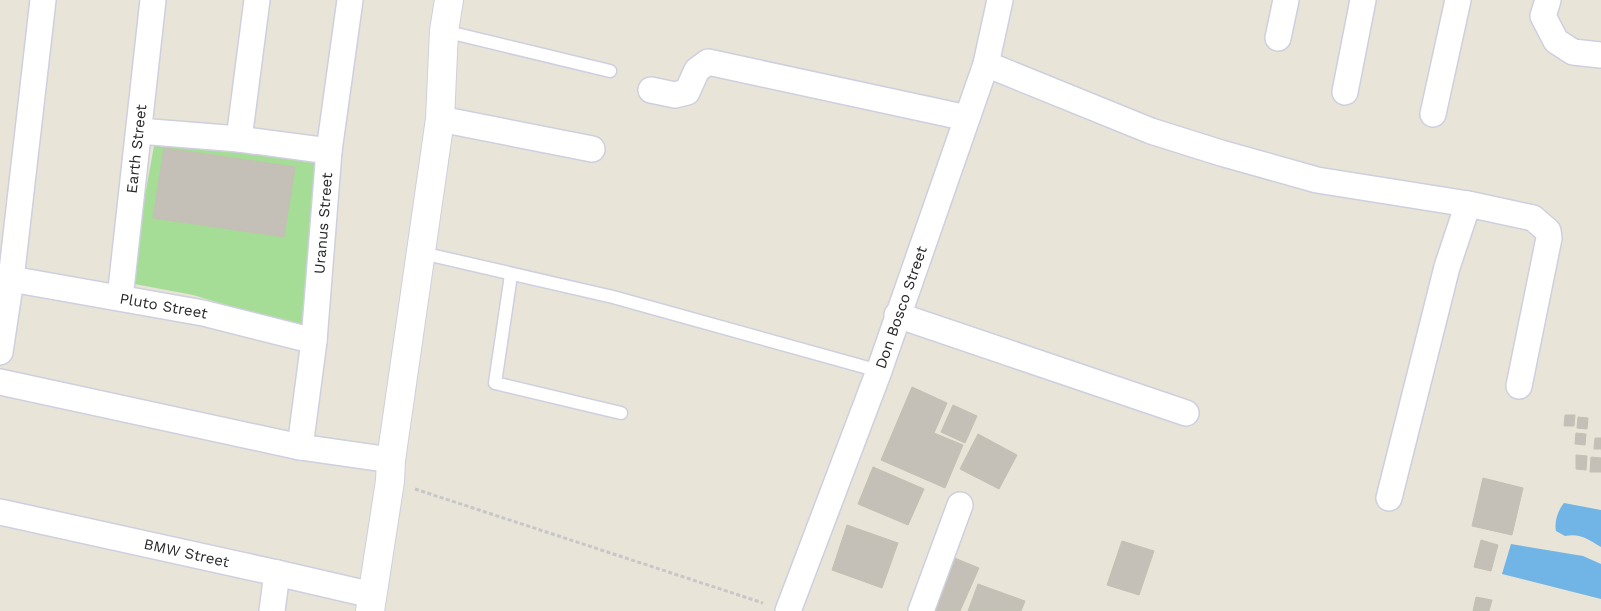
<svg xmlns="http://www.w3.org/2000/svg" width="1601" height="611" font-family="'Work Sans',sans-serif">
	<rect width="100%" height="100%" fill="#e9e4d8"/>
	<!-- green -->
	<path fill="#a5dd97" d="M156,135L324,161L303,328L193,295L129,283Z"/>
	<!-- water -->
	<path fill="#70b5e6" d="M1564,503L1601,510V547C1588,539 1580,533 1565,536L1556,531C1554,522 1558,510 1564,503Z
		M1511,544L1583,556L1601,564V599L1502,574Z"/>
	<!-- building -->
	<path fill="#c4c0b8" stroke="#c3c0b3" d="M164,148L295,167L284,237L153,218Z
		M912,387L947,403L934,433L963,445L945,488L881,460Z
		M953,405L977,416L965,443L941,432Z
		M1565,415H1575L1574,426H1564Z
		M1578,417L1588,418L1587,429L1577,428Z
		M1576,433L1586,434L1585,445L1575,444Z
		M978,434L1017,455L999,489L960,469Z
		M1595,438H1601V449H1594Z
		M1576,455L1587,456L1586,470L1576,469Z
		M1591,457L1601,458V472H1590Z
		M873,467L924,489L908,525L858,504Z
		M1483,478L1523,488L1512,535L1472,526Z
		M847,525L898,543L882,588L832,570Z
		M1481,540L1498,545L1491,571L1474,567Z
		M1122,541L1154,551L1139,595L1107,585Z
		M952,557L979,568L960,611H929Z
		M978,584L1025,601L1021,611H968Z
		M1476,597L1492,600L1489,611H1473Z"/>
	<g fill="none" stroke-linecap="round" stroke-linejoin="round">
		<defs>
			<path id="service" d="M444,31L610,71
				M422,253L613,297L879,371
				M511,275L495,383L621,413"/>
			<g id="minor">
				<path d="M1548,0L1543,16L1556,41L1573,52L1601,55"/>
				<path d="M1278,38L1286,0"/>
				<path d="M986,64L1151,131L1221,153L1317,180L1468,204L1533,218L1548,231L1549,238L1519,386"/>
				<path d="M651,90L675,95L687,92L697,70L708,62L967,118"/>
				<path d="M1345,92L1363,0"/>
				<path d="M1433,114L1458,0"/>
				<path d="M440,119L592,149"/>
				<path d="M139,131L239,139L329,151"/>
				<path d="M239,139L257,0"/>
				<path id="s1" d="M11,279L203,313L314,341"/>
				<path id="s2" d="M120,298L153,0"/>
				<path d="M897,315L1186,413"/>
				<path d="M0,352L11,279L43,0"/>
				<path d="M0,382L300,447L391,460"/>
				<path id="s3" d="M300,447L314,341L329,151L350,0"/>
				<path d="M1389,498L1447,267L1468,204"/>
				<path id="s4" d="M0,512L277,573L372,595"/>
				<path d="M272,611L277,573"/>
				<path id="s5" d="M788,611L879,371L986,64L1000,0"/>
				<path d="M921,611L960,505"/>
			</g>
			<path id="tertiary" d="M370,611L390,481L391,460L440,119L444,31L449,0"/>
		</defs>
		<!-- service casing -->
		<use href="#service" stroke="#cecfdf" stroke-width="15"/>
		<!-- minor casing -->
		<use href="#minor" stroke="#cecfdf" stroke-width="28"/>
		<!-- tertiary casing -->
		<use href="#tertiary" stroke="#cecfdf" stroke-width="30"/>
		<!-- path -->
		<path stroke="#c7c7c7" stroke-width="3" stroke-dasharray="4 2.5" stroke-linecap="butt" d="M415,489L763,603"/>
		<!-- service -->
		<use href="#service" stroke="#fff" stroke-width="12"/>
		<!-- minor -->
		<use href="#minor" stroke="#fff" stroke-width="25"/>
		<!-- tertiary -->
		<use href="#tertiary" stroke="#fff" stroke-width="28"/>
	</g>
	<g text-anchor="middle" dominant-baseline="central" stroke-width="5" stroke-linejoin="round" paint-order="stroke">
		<!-- street labels -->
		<g font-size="15" fill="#262626" stroke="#fff">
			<text stroke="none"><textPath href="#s2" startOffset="150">Earth Street</textPath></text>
			<text stroke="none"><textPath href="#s3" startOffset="225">Uranus Street</textPath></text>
			<text stroke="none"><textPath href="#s1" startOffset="155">Pluto Street</textPath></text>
			<text stroke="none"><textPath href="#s5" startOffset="324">Don Bosco Street</textPath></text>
			<text stroke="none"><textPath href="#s4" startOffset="191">BMW Street</textPath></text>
		</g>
	</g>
</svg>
